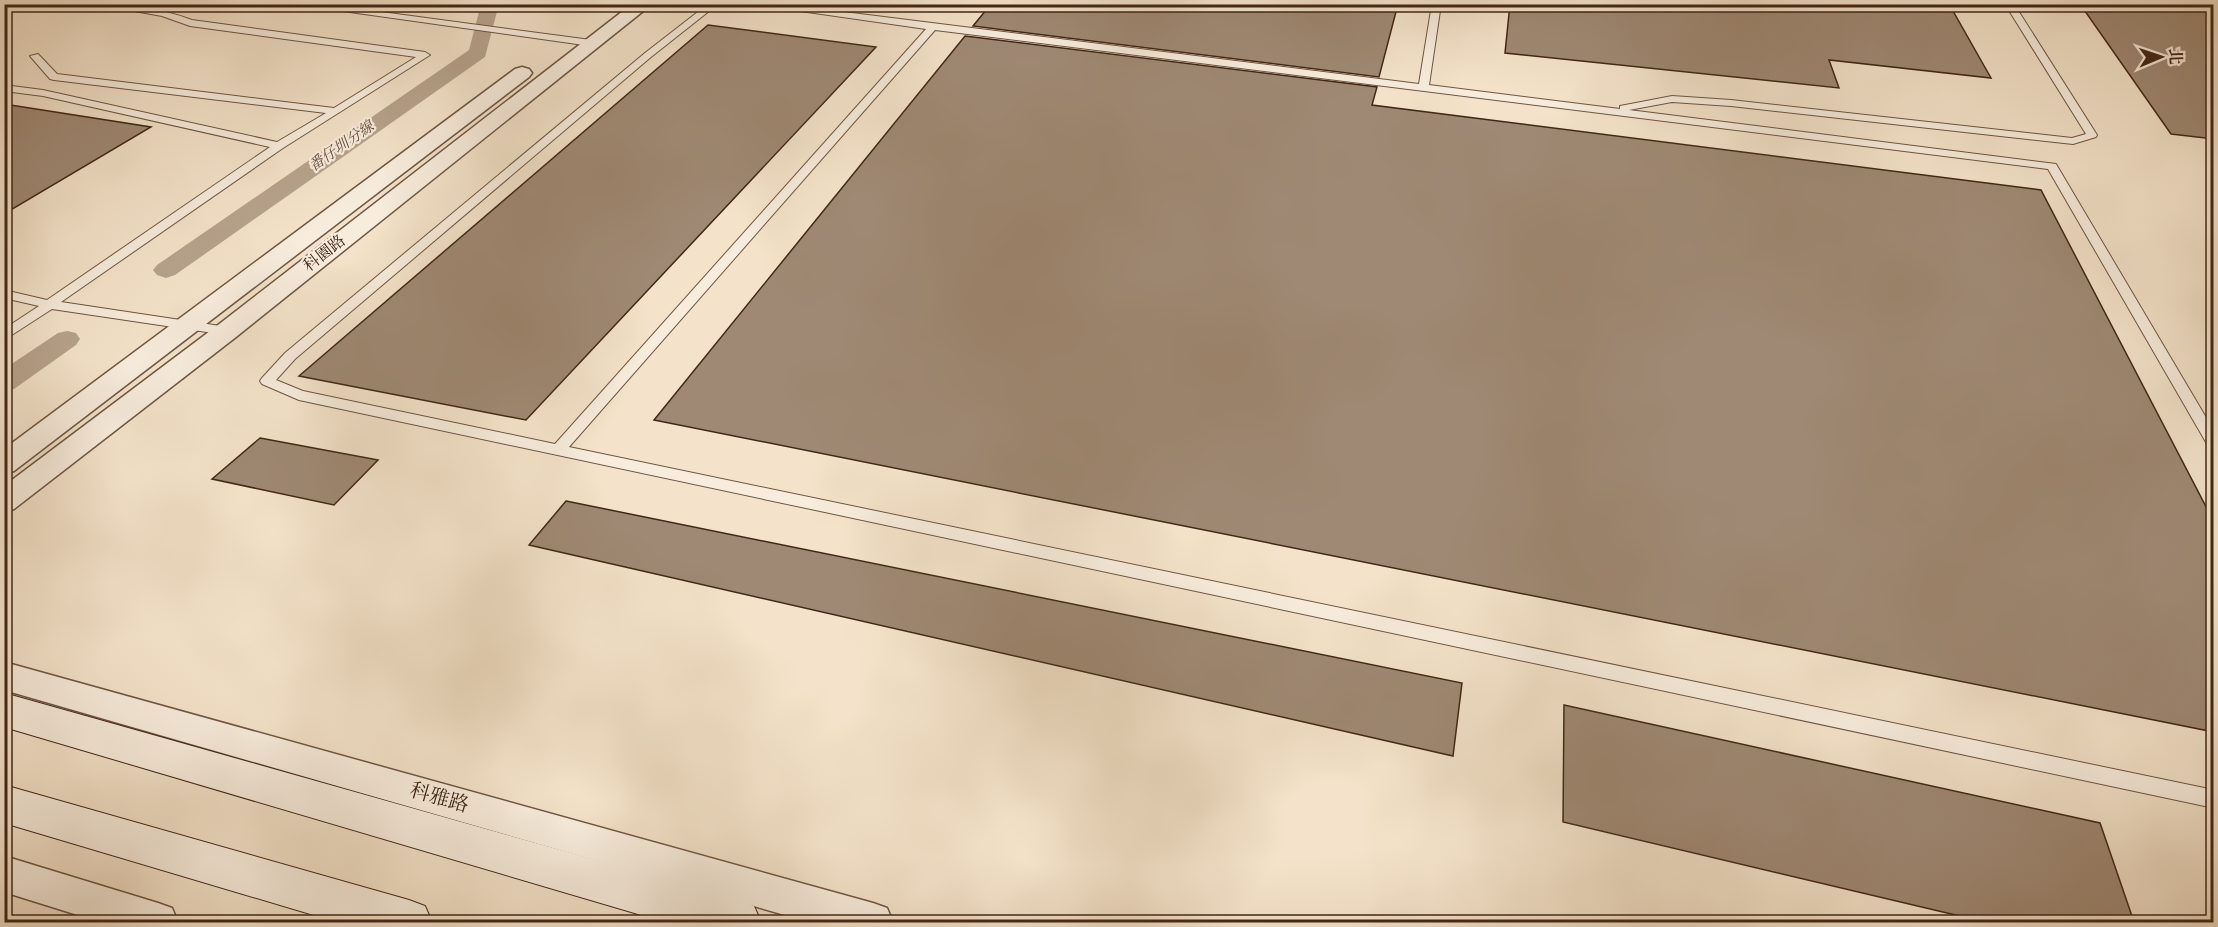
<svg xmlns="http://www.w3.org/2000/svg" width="2218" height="927" font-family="'Old Standard TT','Noto Serif TC',serif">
	<rect width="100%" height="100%" fill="#f4e3ca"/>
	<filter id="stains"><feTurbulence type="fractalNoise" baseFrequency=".00333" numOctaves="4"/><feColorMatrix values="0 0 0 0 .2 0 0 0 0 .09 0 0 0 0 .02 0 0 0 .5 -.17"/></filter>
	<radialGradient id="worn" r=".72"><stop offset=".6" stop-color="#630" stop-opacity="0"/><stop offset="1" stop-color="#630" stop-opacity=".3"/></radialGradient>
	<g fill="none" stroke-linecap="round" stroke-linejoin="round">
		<!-- canal -->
		<path fill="#b7a38d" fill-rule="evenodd" d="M481,4H499L485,57L175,275L166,278L157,275L153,270L157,265L469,50Z
			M67,331L76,333L80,339L76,345L14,389L4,392V369L58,333Z"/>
	</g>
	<!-- building -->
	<path fill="#9f8974" stroke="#422717" stroke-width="1.5" d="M991,4H1398L1379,77L973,26Z
		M1510,4H1949L1991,78L1829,60L1839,88L1505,53Z
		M2080,4H2214V139L2171,134Z
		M708,25L876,47L526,420L299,376Z
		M965,36L1377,87L1372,105L2041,190L2214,522V732L654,420Z
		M4,104L151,127L4,214Z
		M260,438L378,460L334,505L212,479Z
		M566,501L1462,683L1453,756L529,545Z
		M1564,705L2100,823L2134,922H1985L1563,822Z"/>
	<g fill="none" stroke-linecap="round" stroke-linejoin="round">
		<defs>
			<path id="lane" d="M95,4C129,4 160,8 192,20L425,52L430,55L283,148L61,302L227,327L232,328L234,331L232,334L227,335L52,309L4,340V329L39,306L4,298V290L47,300L270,147L43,96L4,91V85L43,90L277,142L326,113L54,80L50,79L30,56L38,54L57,74L334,108L416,57L190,26L162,16Z
				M293,4H322L591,40L596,43L591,46Z
				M708,4H718L651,57L295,359L276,380L303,391L555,444L926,29L751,4H780L1419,84L1432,4H1441L1429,85L1620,109V106L1672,96L1731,100L2072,138L2086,134L2005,4H2014L2097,135L2096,137L2073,144L1731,106L1672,102L1629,110L2056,164L2214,431V449L2207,444L2048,169L935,30L569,447L2214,790V808L299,400L262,384L260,381L262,378L285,353L645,53Z"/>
			<path id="street" d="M632,4H652L236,337L14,509L4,512V486L218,325Z
				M522,67L529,69L532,73L529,77L14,471L4,474V449L515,69Z
				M4,662L873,903L887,908L893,922H809L4,690Z
				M4,856L158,903L172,908L178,922H100L4,892Z"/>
			<path id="secondary" d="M4,693L738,900L754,906L761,922H665L4,727Z
				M4,785L409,900L425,906L432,922H337L4,823Z"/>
		</defs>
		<!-- lane casing -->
		<use href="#lane" stroke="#6e5644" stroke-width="2"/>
		<!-- street casing -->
		<use href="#street" stroke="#6e5644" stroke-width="3"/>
		<!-- secondary casing -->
		<use href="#secondary" stroke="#422717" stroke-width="2"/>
		<!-- lane -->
		<use href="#lane" fill="#f8eddd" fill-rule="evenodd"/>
		<!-- street -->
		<use href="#street" fill="#f8eddd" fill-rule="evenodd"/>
		<!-- secondary -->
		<use href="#secondary" fill="#f8eddd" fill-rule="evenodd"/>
	</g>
	<g text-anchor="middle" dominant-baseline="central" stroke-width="4.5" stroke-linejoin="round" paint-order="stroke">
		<!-- far-water labels -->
		<g font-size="15" font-style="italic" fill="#654c3a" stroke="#f8eddd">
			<text transform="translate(342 147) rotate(-35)">番仔圳分線</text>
		</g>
		<!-- street labels -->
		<g font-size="16" fill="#422717" stroke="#f8eddd">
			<text transform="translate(325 254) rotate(-38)">科園路</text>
		</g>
		<!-- near-street labels -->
		<g font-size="20" fill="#422717" stroke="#f8eddd">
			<text transform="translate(439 799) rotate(16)">科雅路</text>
		</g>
	</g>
	<!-- margin -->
	<rect width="2218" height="927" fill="none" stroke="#f4e3ca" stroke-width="24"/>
	<rect x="6" y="6" width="2206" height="915" fill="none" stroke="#422717" stroke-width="3"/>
	<rect x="12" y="12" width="2194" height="903" fill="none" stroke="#422717" stroke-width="1.5"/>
	<!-- north arrow -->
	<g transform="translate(2161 57) rotate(88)" stroke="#f8eddd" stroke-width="4.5" paint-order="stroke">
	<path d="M0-4.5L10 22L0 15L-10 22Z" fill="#422717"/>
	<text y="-9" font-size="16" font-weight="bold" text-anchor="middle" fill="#422717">北</text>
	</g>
	<rect width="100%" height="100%" filter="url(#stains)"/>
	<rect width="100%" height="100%" fill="url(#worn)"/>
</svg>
